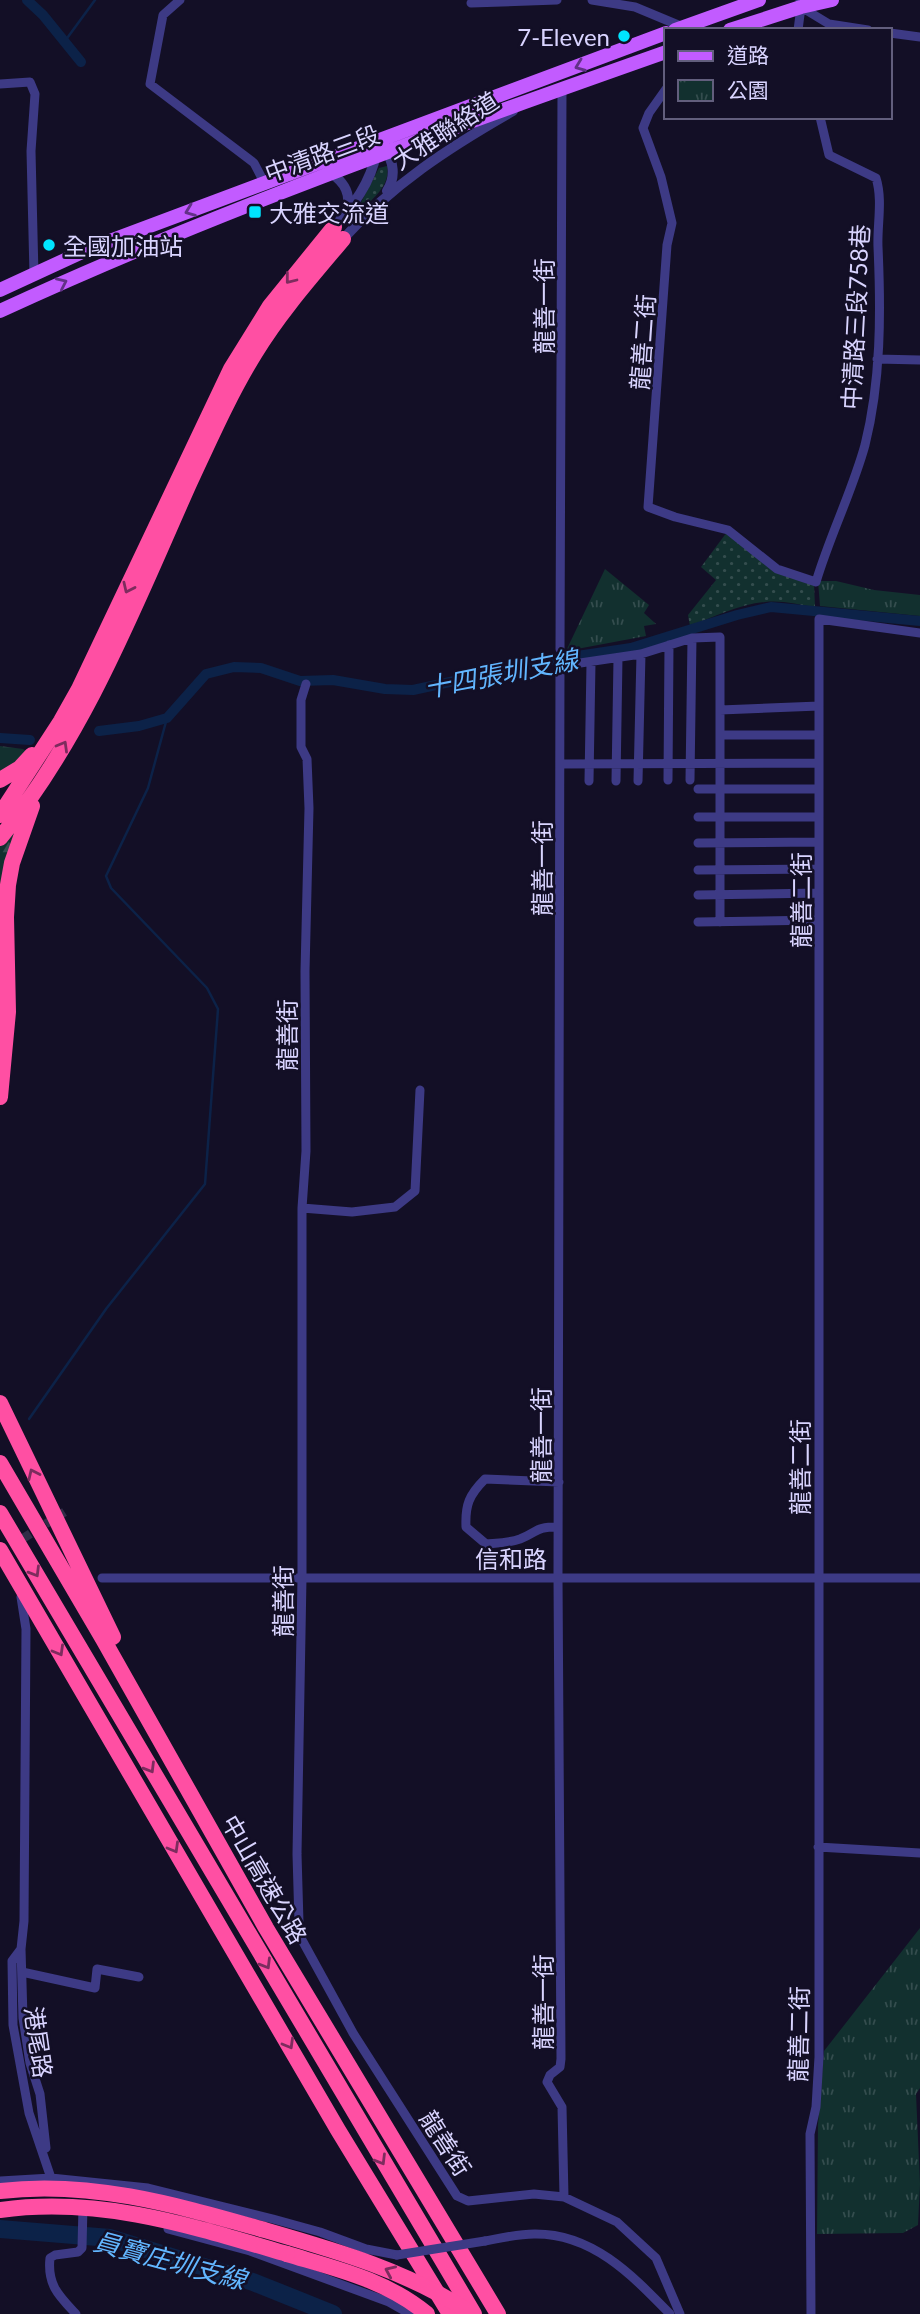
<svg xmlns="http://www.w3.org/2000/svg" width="920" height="2314" font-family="Lato,'Noto Sans TC',sans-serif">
	<defs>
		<pattern id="grass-dots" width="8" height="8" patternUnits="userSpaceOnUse" patternTransform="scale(1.75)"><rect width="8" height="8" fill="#12302f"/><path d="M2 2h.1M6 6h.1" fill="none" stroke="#344d4e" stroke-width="1.8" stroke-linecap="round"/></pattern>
		<pattern id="forest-firs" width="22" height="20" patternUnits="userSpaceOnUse" patternTransform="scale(1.75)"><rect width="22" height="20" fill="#12302f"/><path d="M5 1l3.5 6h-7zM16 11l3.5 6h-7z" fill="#344d4e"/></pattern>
		<pattern id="park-tufts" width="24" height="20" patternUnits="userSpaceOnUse" patternTransform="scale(1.75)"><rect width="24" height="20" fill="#12302f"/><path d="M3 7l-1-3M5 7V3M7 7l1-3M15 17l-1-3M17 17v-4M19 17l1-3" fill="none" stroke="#344d4e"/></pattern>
	</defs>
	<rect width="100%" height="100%" fill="#130f26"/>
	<!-- grass -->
	<path fill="url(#grass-dots)" d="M387,166C391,186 372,199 359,213L356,212L379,168Z
		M727,532L776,571L814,583L815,607C799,605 782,600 765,602C740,604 714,617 690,626L688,615L716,580L701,567Z"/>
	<!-- forest -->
	<path fill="url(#forest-firs)" d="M0,746L23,749L28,752L0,775Z
		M13,829L15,832L4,864L0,906V845Z"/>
	<!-- park -->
	<path fill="url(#park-tufts)" d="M605,569L649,605L644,613L656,624L644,626L646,636L566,651Z
		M818,581H836L874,590L920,595V616L820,606Z
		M920,1928V2088L916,2094L920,2184L918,2225L903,2233L817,2234L818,2125L824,2051Z"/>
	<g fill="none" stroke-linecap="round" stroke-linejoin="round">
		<!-- stream -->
		<path stroke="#0c2248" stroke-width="2.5" d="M65,41L95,0
			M29,1419L106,1309L205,1184L218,1009L207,988L111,888L106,876L148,788L167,718"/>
		<!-- canal -->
		<path stroke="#0c2248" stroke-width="10" d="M27,0L43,15L81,62
			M99,731L139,726L167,718L206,674L234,667L261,668L300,681L333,680L385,689L413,690L550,660L631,648L737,615L771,607L920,621
			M0,738L30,740"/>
		<!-- river -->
		<path stroke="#0c2248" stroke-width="18" d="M0,2229L110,2238L253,2282L333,2314"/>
		<!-- minor-tunnel -->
		<path stroke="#312d47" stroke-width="9" stroke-dasharray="9 4.5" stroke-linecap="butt" d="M0,1553L66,1511"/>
		<!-- minor -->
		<path stroke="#3d3a85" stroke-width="9" d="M180,0L163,15L150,84L254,163L264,182
			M592,0L635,7L683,27
			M800,0L801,7L829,24L868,30
			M471,3L557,0
			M798,30L801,7
			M890,33L920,37
			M0,84L30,82L35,94L31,151L34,275
			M666,89L649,113L643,128L661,177L672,223L667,245L648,507L675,517L728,530L777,569L816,582C830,535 852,492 865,445C881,381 881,313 878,247C877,225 883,200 876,178L829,155L820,117
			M877,359L920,360
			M560,649L562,89
			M560,663L558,1577L561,2059L560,2067L550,2075L547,2082L562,2107L564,2197
			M560,666L641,654L692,638L720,637V922
			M306,684L301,700V747L307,759L309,808L305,971L306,1151L302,1208V1578L297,1854L299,1923L302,1940L353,2033L457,2196L468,2201L534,2194L564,2197L617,2222L656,2258L680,2314
			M720,710L819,706
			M720,735H819
			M561,764L819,763
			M668,780L669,645
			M690,780L692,638
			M589,781L591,663
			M616,781L618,658
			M638,781L641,654
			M698,789H819
			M698,817H819
			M698,843L819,842
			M698,870L819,869
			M698,895L819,893
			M698,922L819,920
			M302,1208L352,1212L395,1207L415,1191L420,1090
			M558,1527C534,1527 540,1531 520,1539C509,1543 498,1543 486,1544L466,1527C465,1505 469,1495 485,1479L559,1482
			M102,1578H920
			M21,1597L26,1629L24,1921L21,1949L12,1961L13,2025L29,2113L51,2178
			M818,1847L920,1853
			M21,1949L23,2018L30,2063L40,2094L46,2148
			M22,1972L95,1988L97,1969L139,1977
			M0,2181L51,2178L148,2188L273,2219L320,2232L366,2249L397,2255
			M168,2229L250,2251L389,2302L410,2314
			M485,2241C501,2238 518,2234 534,2234C592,2233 632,2275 670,2314
			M76,2314C59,2296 47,2285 50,2258L55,2255L78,2252L82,2248L83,2206
			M811,2314L810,2134L816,2107L819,2057V619L920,633"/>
		<!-- tertiary -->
		<path stroke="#3d3a85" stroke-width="10" d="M384,148C394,161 396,177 387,191
			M332,174C345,183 351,194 347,210
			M334,227C353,206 371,182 376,154
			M343,239C393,184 448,148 513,111"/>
		<!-- primary -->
		<path stroke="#c25bff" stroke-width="14" d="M675,30L759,0
			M730,30L801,7L832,0
			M0,290L91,248L666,33
			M0,311C216,211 442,131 666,52"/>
		<!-- motorway -->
		<path stroke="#ff4fa3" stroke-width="16" d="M0,780L20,768L32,755
			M0,815L61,721L79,689L231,369L270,306L334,227
			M0,838C85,734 134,607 188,486C209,441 229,395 255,353C280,312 312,276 343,239
			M0,1097L8,1012L6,917L8,885L12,863L32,806
			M0,1403L113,1637
			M0,1463L103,1639L266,1928L498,2314
			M0,1513L474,2314
			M0,1550L338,2130L450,2314
			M287,2254C337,2269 386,2280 427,2314"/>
		<!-- minor-bridge -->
		<path stroke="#3d3a85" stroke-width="9" d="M397,2255L485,2241"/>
		<!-- motorway-bridge -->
		<path stroke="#ff4fa3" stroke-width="16" d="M0,2191C90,2180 176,2205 261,2229C334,2250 409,2271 472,2314
			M0,2210C101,2196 192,2226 287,2254"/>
	</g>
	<!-- one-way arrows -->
	<defs><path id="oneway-chevron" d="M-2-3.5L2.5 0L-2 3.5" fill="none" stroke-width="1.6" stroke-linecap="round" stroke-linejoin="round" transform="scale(1.75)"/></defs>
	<g stroke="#623188">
		<use href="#oneway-chevron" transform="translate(580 66) rotate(159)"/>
		<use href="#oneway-chevron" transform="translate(190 211) rotate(159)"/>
		<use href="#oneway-chevron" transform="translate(62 283) rotate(-25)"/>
	</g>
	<g stroke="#7d2c5e">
		<use href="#oneway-chevron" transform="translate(290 279) rotate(128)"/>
		<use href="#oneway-chevron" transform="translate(128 588) rotate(115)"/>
		<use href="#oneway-chevron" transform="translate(63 746) rotate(-60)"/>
		<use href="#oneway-chevron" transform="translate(33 1474) rotate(-115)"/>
		<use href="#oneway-chevron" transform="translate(35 1572) rotate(59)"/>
		<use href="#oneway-chevron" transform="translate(59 1651) rotate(60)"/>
		<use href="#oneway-chevron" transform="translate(150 1768) rotate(59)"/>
		<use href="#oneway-chevron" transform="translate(174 1848) rotate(60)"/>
		<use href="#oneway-chevron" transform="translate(266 1964) rotate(59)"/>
		<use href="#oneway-chevron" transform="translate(289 2044) rotate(60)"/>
		<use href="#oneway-chevron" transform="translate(381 2160) rotate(59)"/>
		<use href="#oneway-chevron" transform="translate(390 2271) rotate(-156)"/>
	</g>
	<!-- markers -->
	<g fill="#00e5ff" stroke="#130f26" stroke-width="2.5">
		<circle cx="624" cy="36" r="7"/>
		<rect x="248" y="205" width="14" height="14" rx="3.5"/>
		<circle cx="49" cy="245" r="7"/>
	</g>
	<g text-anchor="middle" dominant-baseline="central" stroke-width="5" stroke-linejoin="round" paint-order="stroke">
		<!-- poi labels -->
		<g font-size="24" fill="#d9d4ff" stroke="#130f26" text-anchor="start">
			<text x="610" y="36" text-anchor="end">7-Eleven</text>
			<text x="269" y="212">大雅交流道</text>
			<text x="63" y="245">全國加油站</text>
		</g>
		<!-- street labels -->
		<g font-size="24" fill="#d9d4ff" stroke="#130f26">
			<text transform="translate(445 130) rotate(-33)">大雅聯絡道</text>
			<text transform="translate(322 153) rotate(-20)">中清路三段</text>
			<text transform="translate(543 306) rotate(-90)">龍善一街</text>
			<text transform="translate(855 317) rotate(-87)">中清路三段758巷</text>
			<text transform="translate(642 342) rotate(-86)">龍善二街</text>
			<text transform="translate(541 868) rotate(-90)">龍善一街</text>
			<text transform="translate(800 900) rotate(-90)">龍善二街</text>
			<text transform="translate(286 1035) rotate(-90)">龍善街</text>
			<text transform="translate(540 1435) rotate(-90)">龍善一街</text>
			<text transform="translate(799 1467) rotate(-90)">龍善二街</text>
			<text x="511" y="1558">信和路</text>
			<text transform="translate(282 1601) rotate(-90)">龍善街</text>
			<text transform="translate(265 1879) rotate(60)">中山高速公路</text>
			<text transform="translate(542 2002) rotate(-90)">龍善一街</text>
			<text transform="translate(798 2034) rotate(-89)">龍善二街</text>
			<text transform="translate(39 2042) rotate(82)">港尾路</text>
			<text transform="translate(446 2143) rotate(57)">龍善街</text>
		</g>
		<!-- water labels -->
		<g font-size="26" font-style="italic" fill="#62b6ff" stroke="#130f26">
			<text transform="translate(501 673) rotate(-11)">十四張圳支線</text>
			<text transform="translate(170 2260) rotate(15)">員寶庄圳支線</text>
		</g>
	</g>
	<!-- legend -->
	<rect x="664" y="28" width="228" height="91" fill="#130f26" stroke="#625e7d" stroke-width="2"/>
	<rect x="678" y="51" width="35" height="10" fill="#c25bff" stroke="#625e7d" stroke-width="2"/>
	<text x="727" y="63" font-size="21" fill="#d9d4ff">道路</text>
	<rect x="678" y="80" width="35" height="21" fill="url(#park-tufts)" stroke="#625e7d" stroke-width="2"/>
	<text x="727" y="98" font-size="21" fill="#d9d4ff">公園</text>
</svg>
